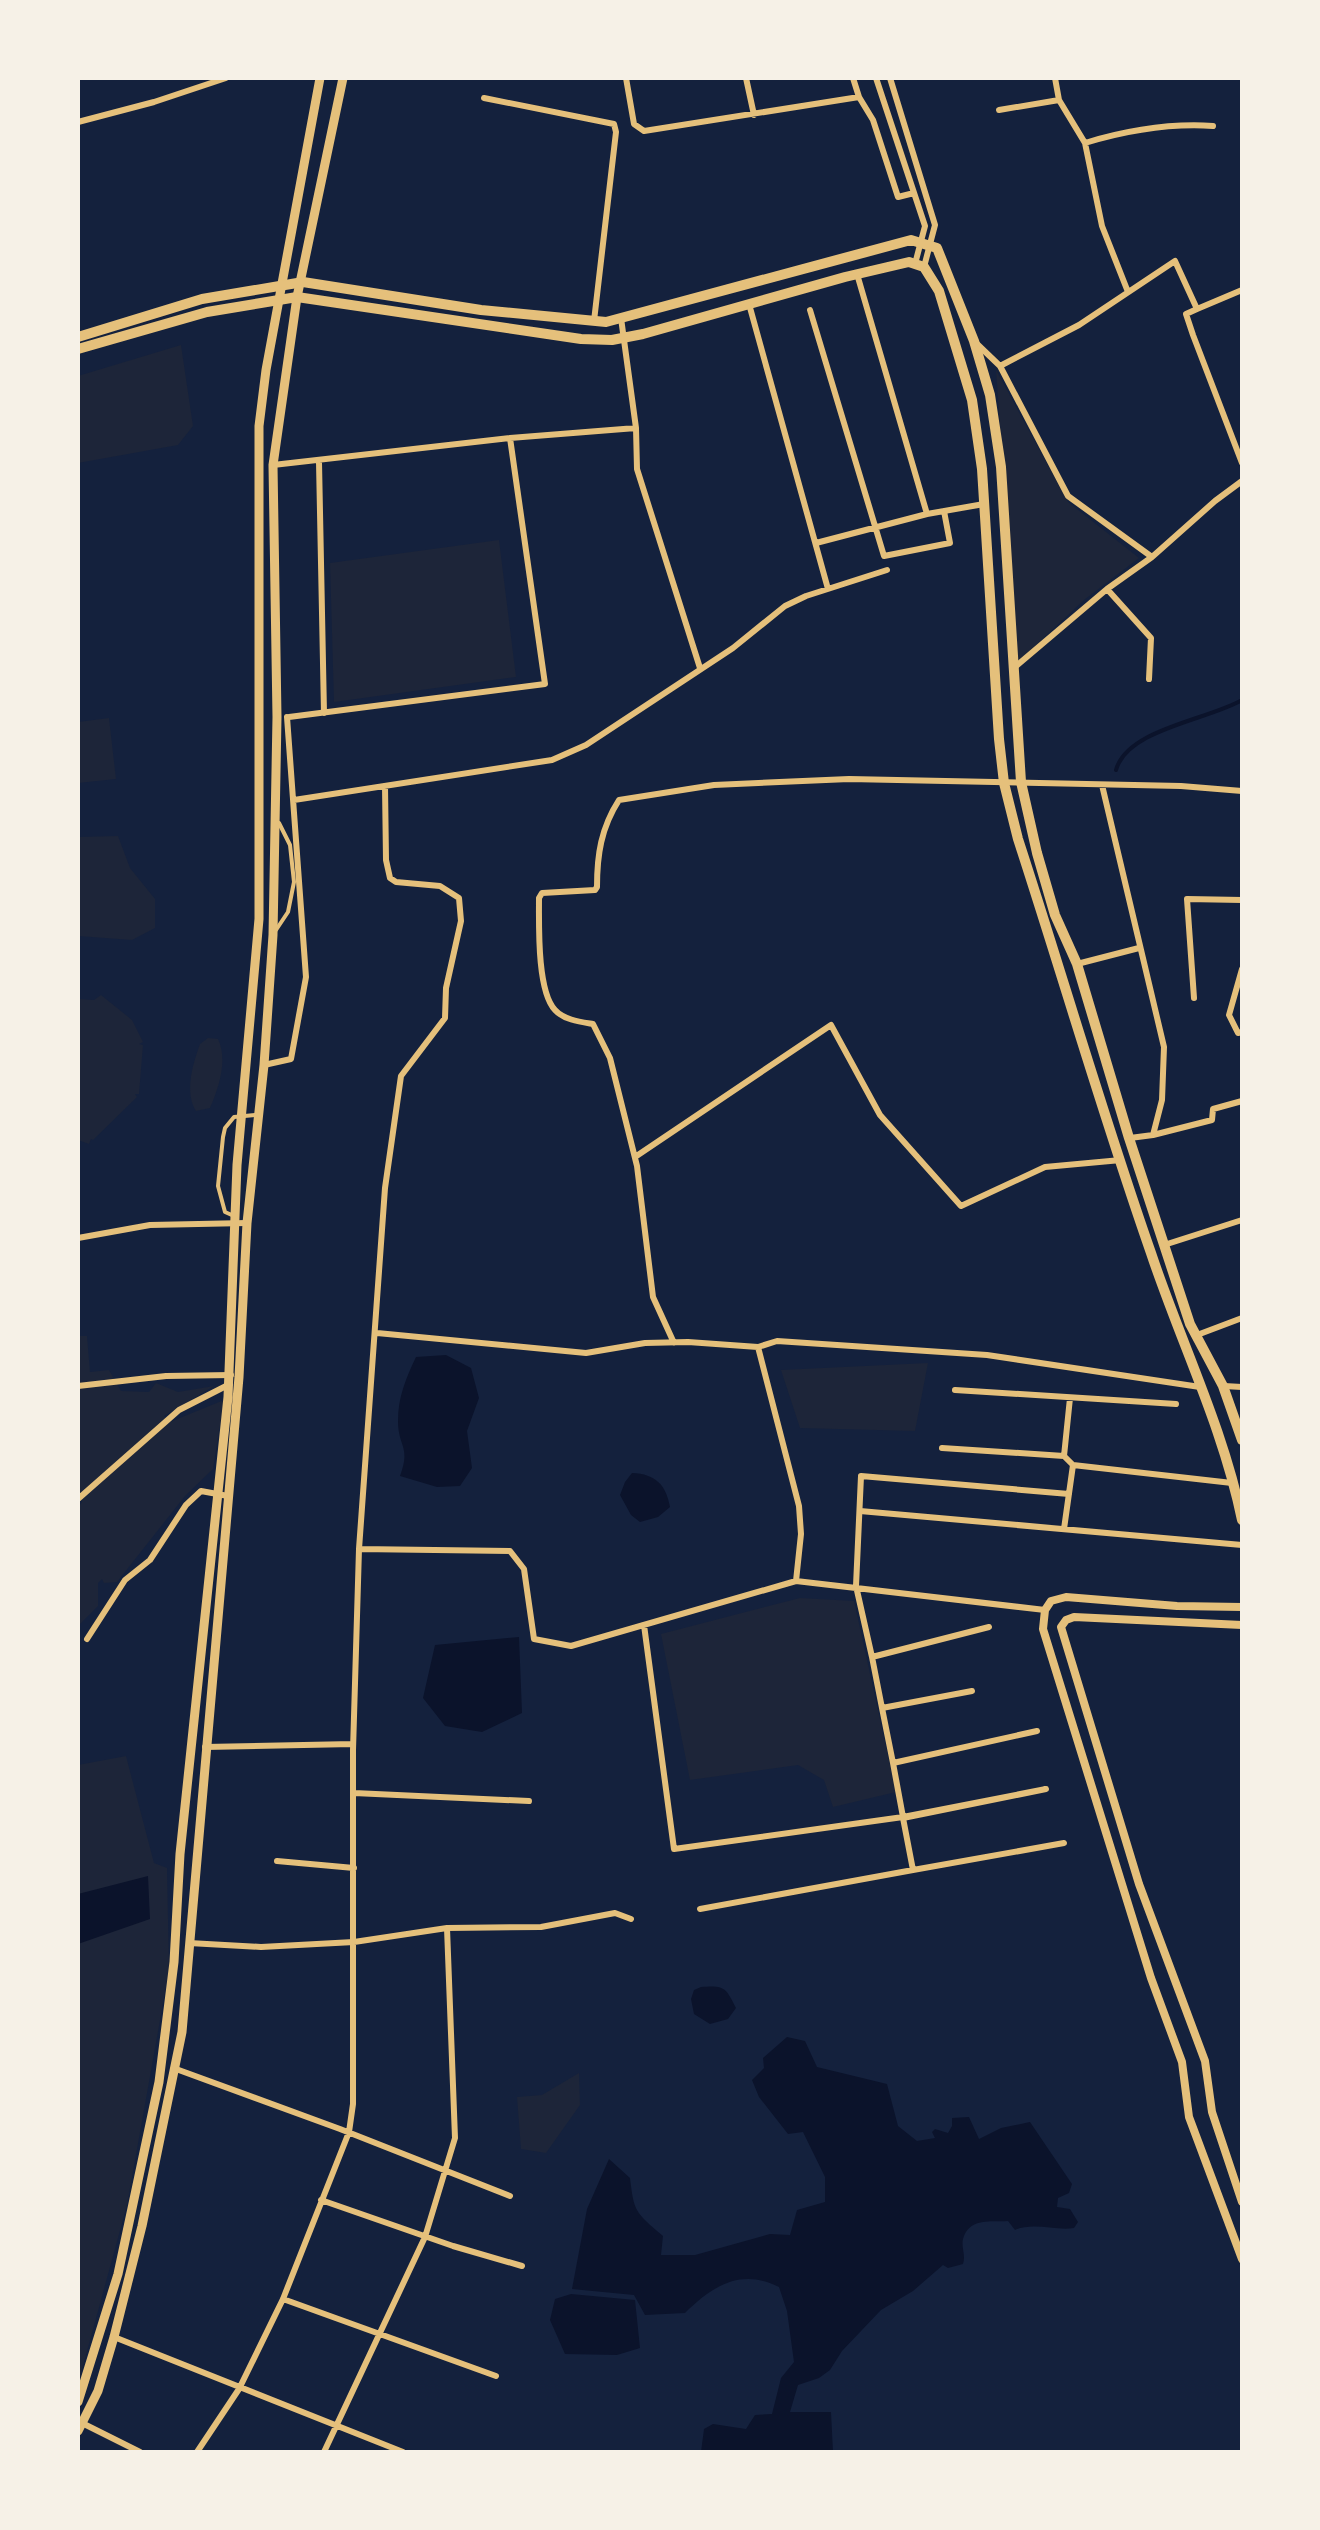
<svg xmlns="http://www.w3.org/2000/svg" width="1320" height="2530" font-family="Raleway,sans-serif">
	<rect width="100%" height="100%" fill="#14213d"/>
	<!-- green -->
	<path fill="#1d2539" d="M181,345L193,426L178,445L78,463V376Z
		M996,370L1068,502L1139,558L1084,600L1017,663Z
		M499,540L516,677L334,702L330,563Z
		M109,718L116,779L78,783V722Z
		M118,836L130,868L155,899V928L132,940L78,936V837Z
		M101,995L132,1020L143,1042L139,1044L143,1045L139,1094H135L137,1097L93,1140L91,1139L89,1144L78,1140V999L94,1000Z
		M208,1038L218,1039C228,1060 219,1087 210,1108L196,1111C184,1093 193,1063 200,1044Z
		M78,1336H87L90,1372L109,1370L121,1391L149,1392L156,1383L178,1392L214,1386L164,1416L170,1422L224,1400L213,1469L185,1496L117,1582L104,1583L102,1579L98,1583V1606L78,1626V1507L82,1502L80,1491L78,1493Z
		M928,1363L915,1431L800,1428L781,1370Z
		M800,1598L854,1601L896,1792L833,1807L824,1780L798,1765L690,1780L661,1634Z
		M126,1756L154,1863L167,1868L169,1970L127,2205L78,2384V1765Z
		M579,2073L580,2105L546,2153L521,2149L517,2097L542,2095Z"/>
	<!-- water -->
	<path fill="#0b132b" d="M446,1355L471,1368L479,1398L467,1431L472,1468L460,1486L437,1487L400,1476C411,1446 398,1447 398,1421C398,1397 406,1378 416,1357Z
		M632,1473C656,1474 666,1485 670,1507L658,1517L640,1522L631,1515L620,1495L625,1482Z
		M519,1637L522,1713L482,1732L445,1726L423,1698L435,1645Z
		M148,1876L150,1919L78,1944V1894Z
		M701,1987C725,1985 726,1988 736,2008L728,2019L710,2024L694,2014L691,1999L694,1990Z
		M787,2037L805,2041L817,2067L887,2084L898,2126L917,2141L935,2138L932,2132L935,2129L948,2133L952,2126V2118L969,2117L979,2139L1001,2128L1030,2122L1072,2184L1069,2193L1058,2198L1057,2207L1070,2209L1078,2222L1074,2228C1056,2231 1033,2222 1015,2230L1008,2221C992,2222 969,2217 963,2239C961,2248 966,2255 963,2264L948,2268L943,2265L913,2291L881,2310L842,2351L830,2370L819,2378L798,2385L790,2412H831L833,2452H701L704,2429L713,2424L746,2429L755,2415L772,2414L781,2378L794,2362L787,2311L779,2287C741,2268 712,2286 685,2313L645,2315L634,2295L572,2289L587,2209L609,2159L630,2178C634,2212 635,2212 663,2236L661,2255H695L770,2234L790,2235L797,2210L825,2202V2177L803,2132L788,2134L759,2097L752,2080L764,2068L763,2058Z
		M571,2294L635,2300L640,2348L617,2355L565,2354L550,2320L555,2299Z"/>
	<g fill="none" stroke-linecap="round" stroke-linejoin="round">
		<!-- stream -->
		<path stroke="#0b132b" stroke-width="4" d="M1116,770C1127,729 1208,720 1242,700"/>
		<!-- service -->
		<path stroke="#e5c07b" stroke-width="4" d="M276,930L288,912L294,882L290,845L279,823
			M234,1216L225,1212L218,1186L223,1137L225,1128L234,1117L255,1115"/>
		<!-- minor -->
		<path stroke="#e5c07b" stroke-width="6" d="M626,78L634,124L644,131L859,97L873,120L898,197L914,193
			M746,78L754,115
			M853,78L859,97
			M876,78L925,226L915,264
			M890,78L935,225L924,267
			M1055,78L1059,100L1085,143L1102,226L1128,292
			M484,98L614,124L616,132L594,321
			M999,110L1059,100
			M78,122L154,102L226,78
			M1085,143C1128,130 1169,123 1213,126
			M857,274L927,514
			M749,304L828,589
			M1197,309L1242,290
			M810,310L884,556L950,543L944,511
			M975,342L1000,366L1068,496L1152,557
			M1000,366L1079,325L1175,261L1197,309L1186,314L1193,335L1242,463
			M636,428L637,469L700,668
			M319,462L324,713
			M273,465L510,438L636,428L621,318
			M816,543L927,514L984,504
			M1107,589L1151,638L1149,679
			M1015,667L1107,589L1152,557L1215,501L1242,481
			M289,717L545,684L510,438
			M1102,785L1164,1047L1162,1100L1153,1135L1130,1138
			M294,800L552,760L586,745L733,648L785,606L806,596L887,570
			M1077,964L1139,948
			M1242,969L1229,1015L1238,1033L1242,1032
			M1194,998L1187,899L1242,900
			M264,1065L291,1059L306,977L287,717
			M1153,1135L1212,1120L1213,1109L1242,1101
			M635,1157L831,1025L880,1115L961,1206L1045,1167L1121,1160
			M78,1238L150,1225L247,1223
			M1164,1245L1242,1220
			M377,1333L586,1353L645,1343L688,1342L758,1347L777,1341L987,1355L1200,1387
			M1197,1335L1242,1318
			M674,1343L653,1297L637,1166L610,1058L593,1024C581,1022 564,1020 555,1010C537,991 539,925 539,898L542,893L595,890L597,887C597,855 601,828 619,800L714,785L849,779L1181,786L1242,791
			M758,1347L799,1506L801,1534L796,1581
			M78,1386L166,1376L231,1375
			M1224,1386L1242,1387
			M955,1390L1176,1404
			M1070,1398L1064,1456L1073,1465L1232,1483
			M942,1448L1064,1456
			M78,1499L179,1410L230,1384
			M860,1511L1242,1545
			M1064,1529L1073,1465
			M359,1549L510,1551L524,1569L534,1639L571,1646L796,1581L1045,1610
			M644,1625L674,1849L903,1817
			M87,1639L125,1580L150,1560L186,1505L201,1491L228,1496
			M205,1747L353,1744
			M354,1793L529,1801
			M1064,1843L913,1870L903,1818L1046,1789L903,1817L893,1763L1037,1731L893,1763L882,1708L972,1691L882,1708L872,1657L989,1627L872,1657L856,1586L861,1476L1069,1494
			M277,1861L354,1868
			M700,1909L913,1870
			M189,1943L261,1947L354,1942L447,1928L541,1927L615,1913L631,1919
			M176,2069L340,2129L510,2196
			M321,2200L453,2246L522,2266
			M283,2299L496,2376
			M114,2337L403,2452
			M82,2423L140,2452
			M197,2452L239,2389L283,2299L349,2132L353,2104V1750L359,1549L385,1188L401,1076L445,1018L446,988L461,921L459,898L440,886L396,882L390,878L386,860L385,786
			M324,2452L425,2237L455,2138L447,1928"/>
		<!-- tertiary -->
		<path stroke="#e5c07b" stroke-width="8" d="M1242,1607L1177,1606L1066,1597L1051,1601L1045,1610L1043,1629L1151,1978L1182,2062L1189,2117L1242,2259
			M1242,1625L1074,1617L1066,1620L1061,1627L1139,1884L1205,2061L1212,2112L1242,2202"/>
		<!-- secondary -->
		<path stroke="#e5c07b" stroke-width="9" d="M78,2402L118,2274L159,2082L174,1962L180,1854L228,1397L237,1165L259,919V426L266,370L320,78
			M78,2431L98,2391L114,2337L142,2226L182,2032L239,1377L247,1223L264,1065L273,935L277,717L273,465L297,297L343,78"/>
		<!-- primary -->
		<path stroke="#e5c07b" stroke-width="10" d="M78,337L202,299L303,282L481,310L606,322L911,240L937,248L974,341L990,395L1001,467L1021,782L1037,853L1055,915L1077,964L1129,1138L1190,1324L1223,1386L1242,1440
			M78,349L207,312L297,297L581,339L612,340L643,334L845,277L909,262L924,267L939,291L972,400L982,469L999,739L1004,783L1018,839C1063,977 1103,1116 1151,1253C1181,1343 1223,1427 1242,1520"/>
	</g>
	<!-- border -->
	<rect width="1320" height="2530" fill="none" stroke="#f6f1e7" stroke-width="160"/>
</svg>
